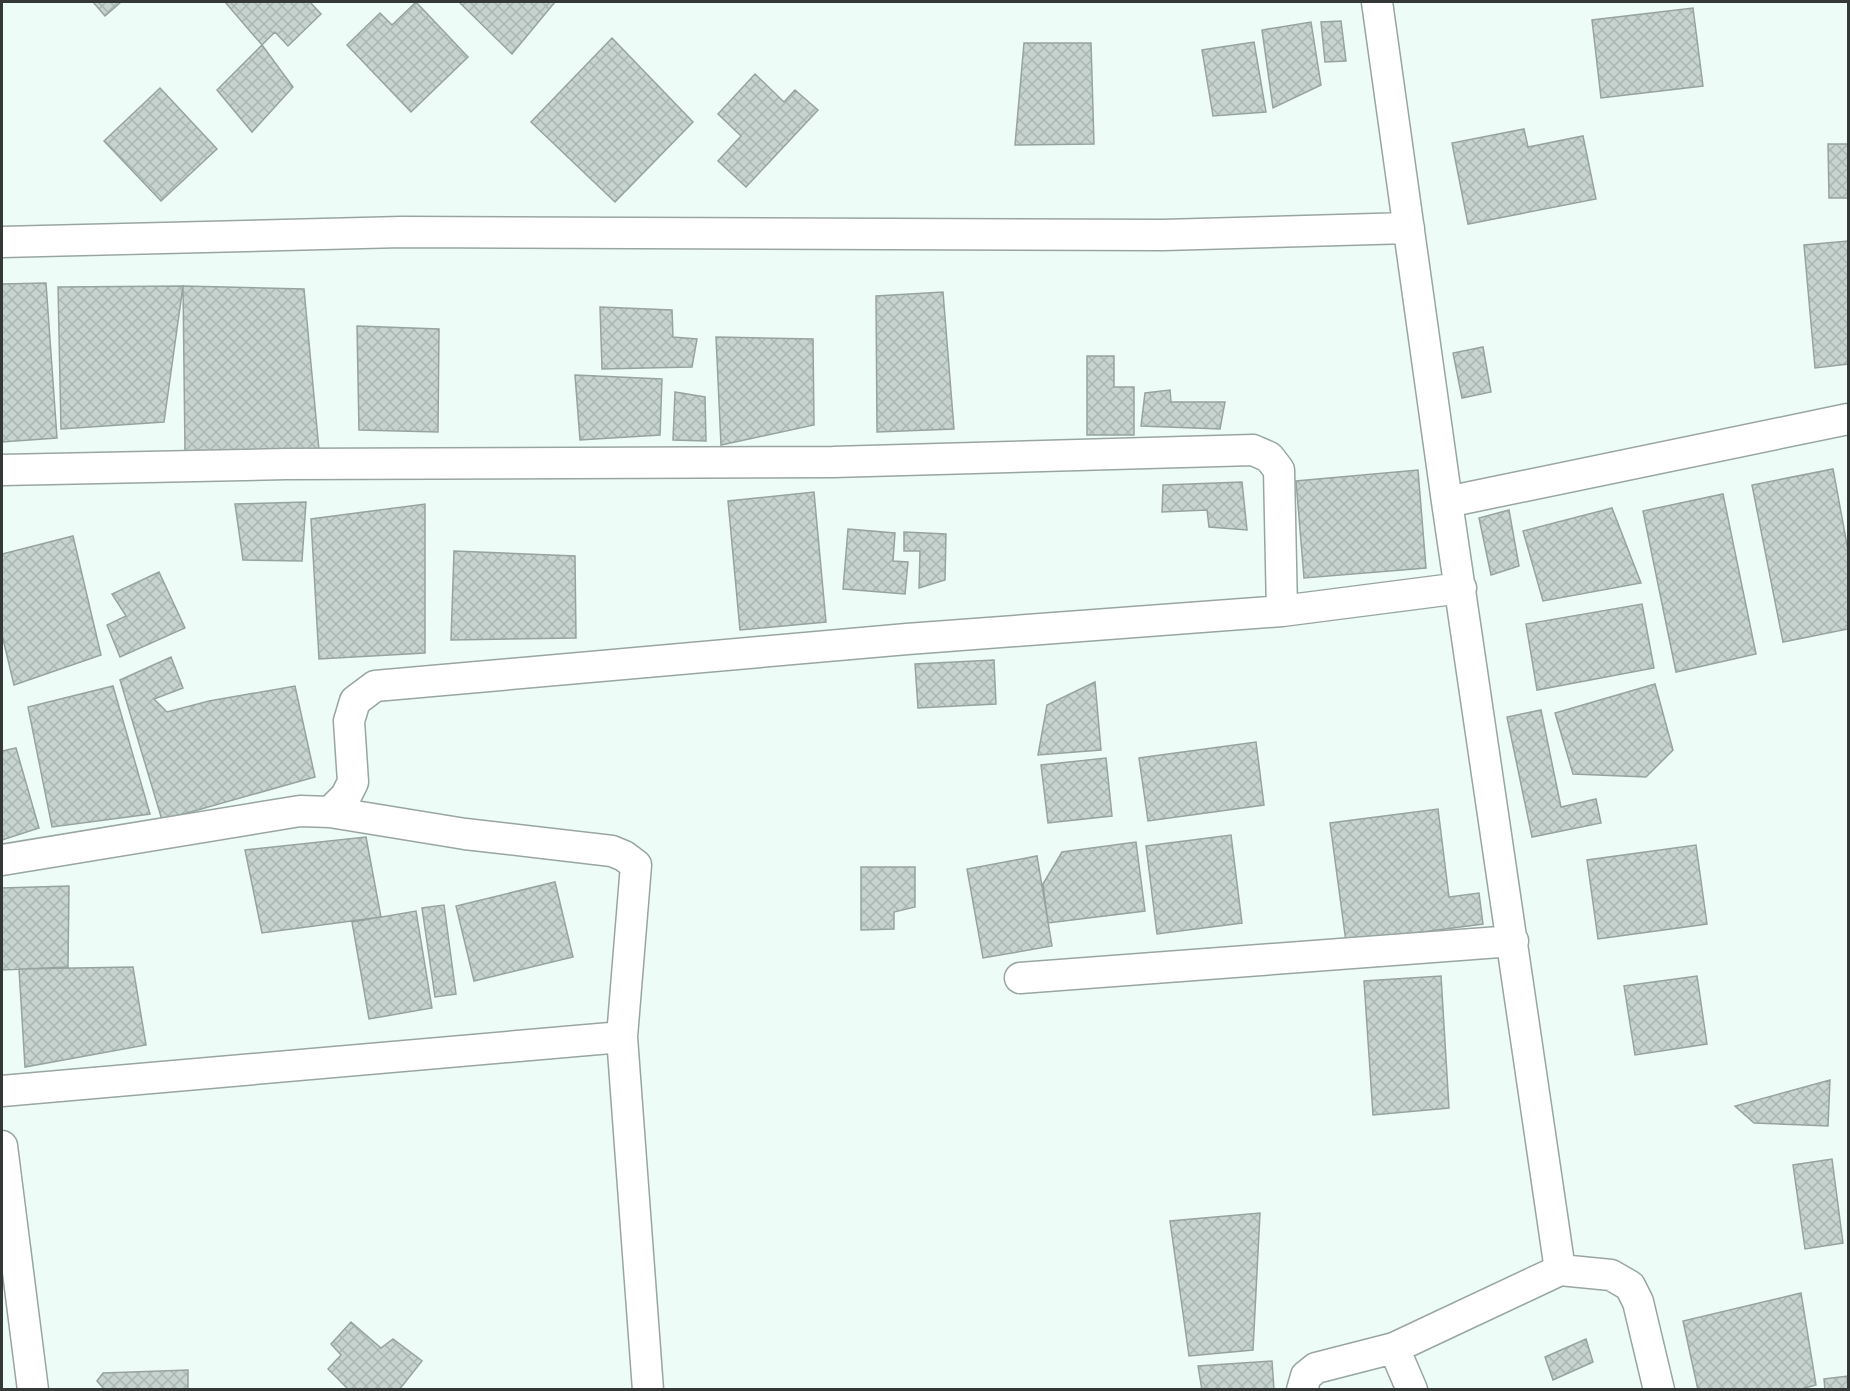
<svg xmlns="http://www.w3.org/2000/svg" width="1850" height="1391" font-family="Figtree,sans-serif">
	<defs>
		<pattern id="building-cross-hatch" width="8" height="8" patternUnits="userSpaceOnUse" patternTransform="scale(1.5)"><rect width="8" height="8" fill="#c6d3cf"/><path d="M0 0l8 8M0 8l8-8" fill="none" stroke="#abb6b2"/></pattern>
	</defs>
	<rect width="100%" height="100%" fill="#eefcf7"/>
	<!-- building -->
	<path fill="url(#building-cross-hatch)" stroke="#97a39f" stroke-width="1.5" d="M93,2H121L105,16Z
		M225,2H310L321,14L288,46L275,32L262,45Z
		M416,2L468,57L411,112L347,45L380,13L392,25Z
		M459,2H555L512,54Z
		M1693,8L1703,86L1601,98L1592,20Z
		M1341,21L1346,61L1325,62L1321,22Z
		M1311,22L1321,85L1273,108L1262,30Z
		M612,38L693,122L615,202L531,122Z
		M1254,42L1266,112L1213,116L1202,50Z
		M1024,43H1091L1094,144L1015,145Z
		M262,45L293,87L252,132L217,90Z
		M755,74L784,102L795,90L818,110L746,187L718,161L741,136L718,114Z
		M160,88L217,149L161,201L104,141Z
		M1524,129L1528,147L1583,136L1596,199L1468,224L1452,143Z
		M1828,144H1848V198H1829Z
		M1848,241V364L1815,368L1804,245Z
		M46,283L57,438L2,442V284Z
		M183,286L304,289L319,450L185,452Z
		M183,286L164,422L61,429L58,287Z
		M943,292L954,429L877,432L876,296Z
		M600,307L672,310L673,337L697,339L692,367L602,369Z
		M357,326L439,329L438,432L359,430Z
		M716,337L813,339L814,425L721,445Z
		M1483,347L1491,392L1462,398L1453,353Z
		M1087,356H1114V387H1134V435H1087Z
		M575,375L662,379L660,435L580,440Z
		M1170,390L1171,402H1225L1220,429L1141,426L1145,393Z
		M675,392L705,397L706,441L673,440Z
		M1833,469L1848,550V629L1783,642L1752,485Z
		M1418,470L1426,568L1304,578L1296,481Z
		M1242,482L1247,530L1209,527L1207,510L1162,512L1163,485Z
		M814,492L826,622L740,630L728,501Z
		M1723,494L1756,654L1676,672L1643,511Z
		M306,502L302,561L243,560L235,504Z
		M425,504V653L319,659L311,519Z
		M1612,508L1641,583L1543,601L1523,531Z
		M1509,510L1519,566L1491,575L1479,518Z
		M848,529L895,533L893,561L908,562L905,594L843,589Z
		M904,532L946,534L945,580L919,588L920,551H904Z
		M73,536L101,655L14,685L2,635V554Z
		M454,551L575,556L576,638L451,640Z
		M159,572L185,628L120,657L107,625L126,616L112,594Z
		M1642,604L1654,668L1537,690L1526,624Z
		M171,657L183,688L154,699L167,712L209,701L295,686L315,777L162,820L120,680Z
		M994,660L996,704L918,708L915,664Z
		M1095,682L1101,750L1038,755L1047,705Z
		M1655,684L1673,750L1646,777L1573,774L1555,713Z
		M113,686L150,814L52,827L28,707Z
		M1541,710L1561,807L1596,799L1601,823L1532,837L1507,717Z
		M1256,742L1264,805L1148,821L1139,758Z
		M16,748L39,828L2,840V751Z
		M1106,758L1112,816L1048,823L1041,765Z
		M1438,809L1449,897L1479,893L1483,924L1346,942L1330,823Z
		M1231,835L1242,923L1157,934L1146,846Z
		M366,837L381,917L262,933L245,850Z
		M1136,842L1145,911L1048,923L1043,884L1062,852Z
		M1696,845L1707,924L1598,939L1587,860Z
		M1037,856L1052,946L983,958L967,869Z
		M861,867H915V907L894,912V929L861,930Z
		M555,882L573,957L474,981L456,906Z
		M69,886L68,967L2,970V888Z
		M444,905L456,994L435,997L422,908Z
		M416,911L432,1008L369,1019L352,922Z
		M133,967L146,1045L25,1067L19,969Z
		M1441,976L1449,1108L1373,1115L1364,981Z
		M1697,976L1707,1044L1635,1055L1624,986Z
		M1830,1080L1828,1126L1754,1123L1735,1106Z
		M1832,1159L1843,1243L1805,1249L1793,1165Z
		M1260,1213L1253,1350L1189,1356L1170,1221Z
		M1801,1293L1816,1385L1798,1390H1698L1683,1321Z
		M351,1322L381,1348L393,1339L422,1361L399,1390H349L328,1369L341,1355L331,1344Z
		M1586,1339L1593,1362L1553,1380L1545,1357Z
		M1272,1361L1274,1390H1202L1198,1366Z
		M188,1370V1390H105L97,1381L103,1373Z
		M1848,1376V1390H1825L1824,1379Z"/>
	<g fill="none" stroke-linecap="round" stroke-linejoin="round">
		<defs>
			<path id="street" d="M1377,2L1447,502L1560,1270
				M2,242L402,232L1163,235L1409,228
				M2,470L286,464L833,462L1253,450L1269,457L1279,470L1282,611
				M1447,502L1848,419
				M330,812L465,834L612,851L624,856L636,865L622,1037L648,1390
				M2,860L300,811L330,812L346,796L353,782L349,721L355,701L375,686L907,639L1282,611L1461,588
				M1020,978L1513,941
				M2,1091L622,1037
				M2,1146L33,1390
				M1302,1390L1306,1376L1316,1368L1394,1348
				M1412,1390L1394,1348L1560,1270L1611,1275L1630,1286L1638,1302L1659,1390"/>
		</defs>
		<!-- street casing -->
		<use href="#street" stroke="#99a5a1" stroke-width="33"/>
		<!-- street -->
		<use href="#street" stroke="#fff" stroke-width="30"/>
	</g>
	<!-- border -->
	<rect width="1850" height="1391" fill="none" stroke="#343938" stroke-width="6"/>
</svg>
